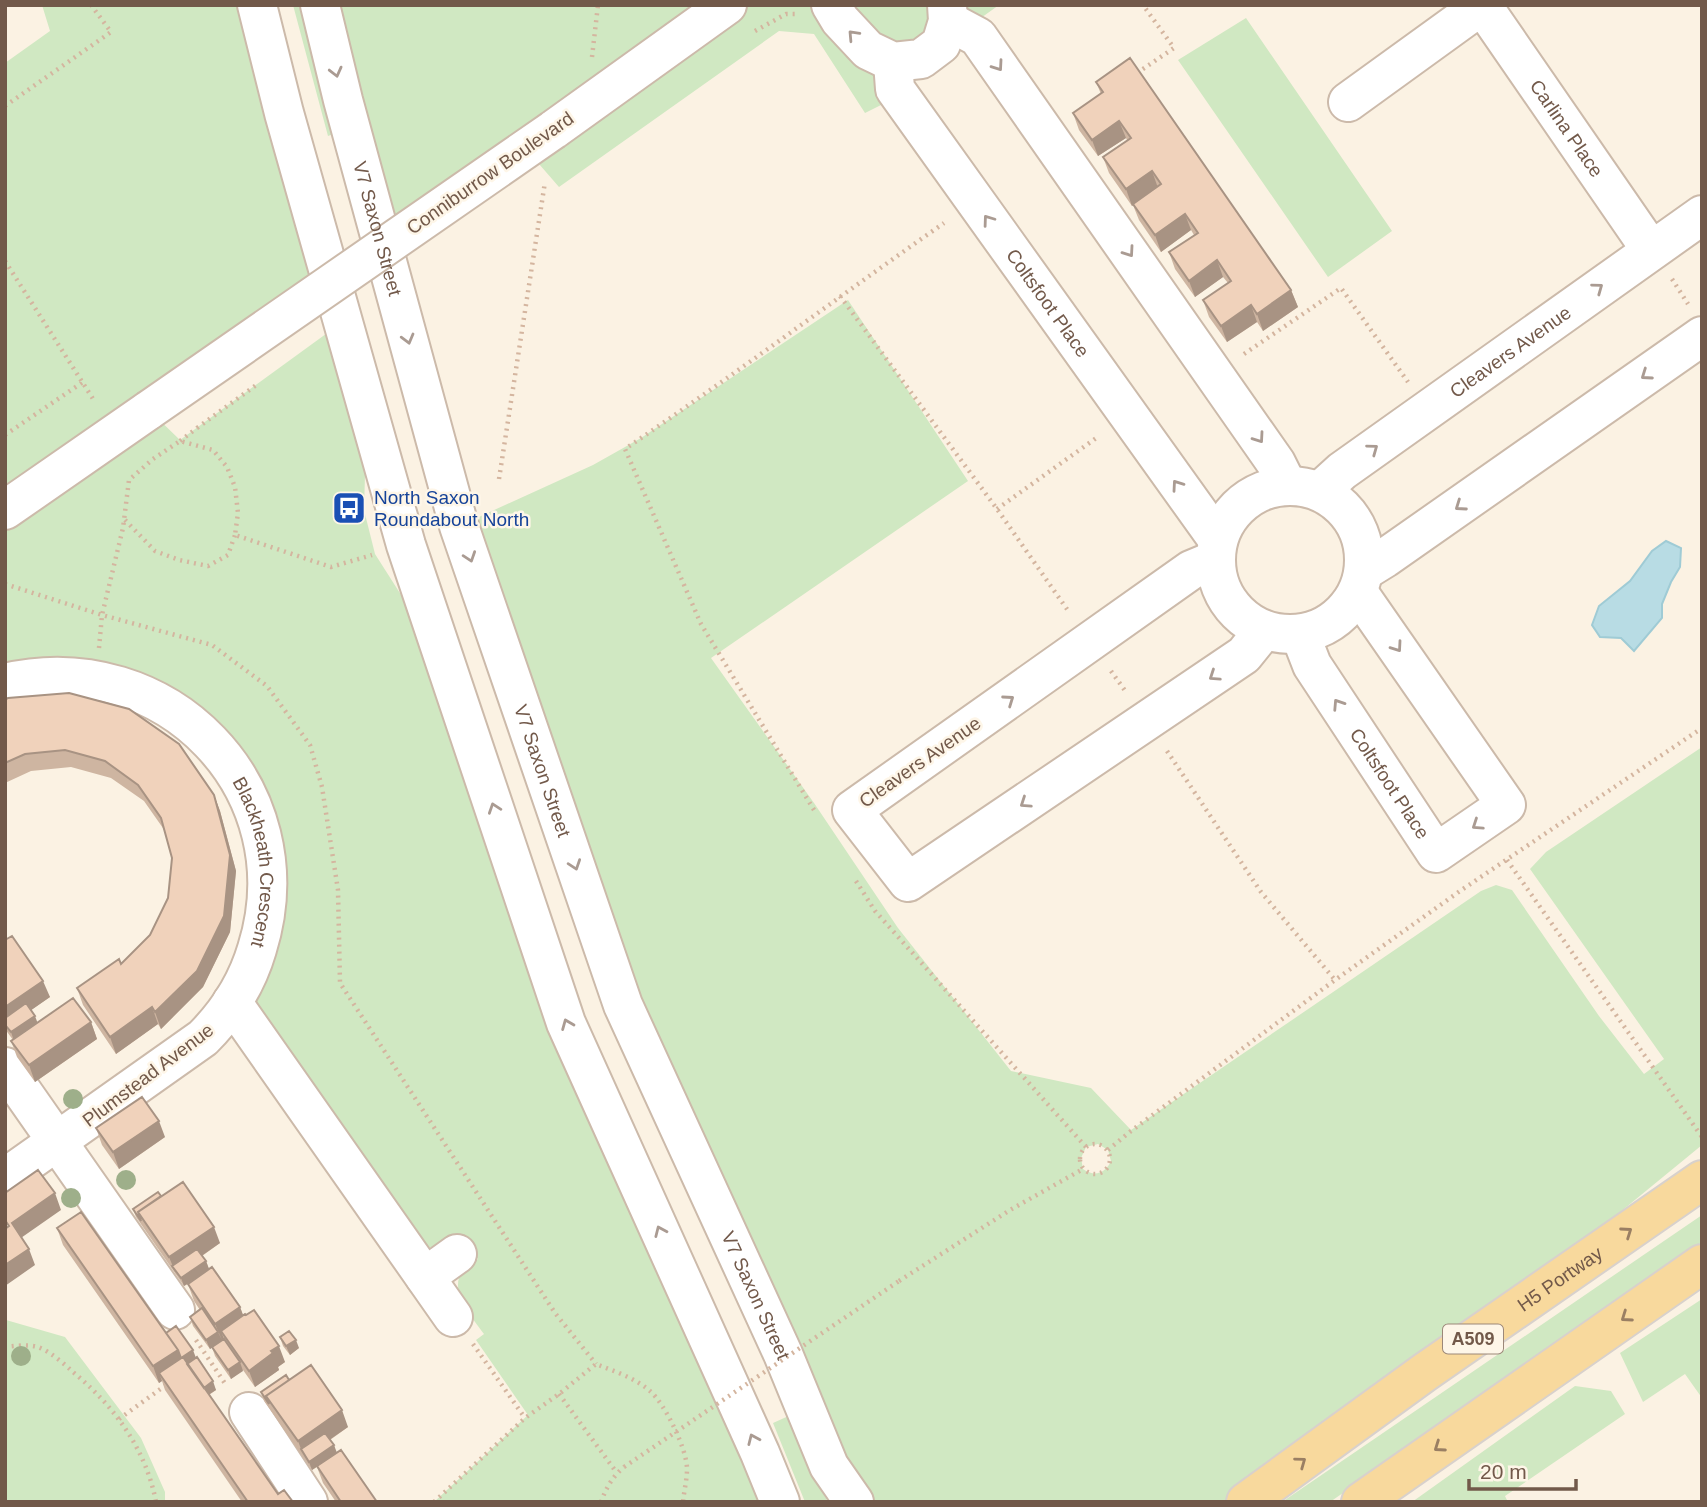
<svg xmlns="http://www.w3.org/2000/svg" width="1707" height="1507" font-family="Helvetica,sans-serif">
	<rect width="100%" height="100%" fill="#fbf2e3"/>
	<!-- green -->
	<path fill="#d0e8c2" fill-rule="evenodd" d="M42,5H260L328,265L149,410L180,440L341,323L367,404L364,510L375,554L447,667L566,1023L780,1502H434L528,1415L476,1340L484,1334C473,1318 446,1290 464,1269C468,1266 474,1263 478,1259L460,1235L437,1248L422,1246L256,1003V997L266,968L225,739L5,670V63L50,31Z
		M293,5H307L342,131L328,136Z
		M324,5H999L978,20L887,102L865,113L814,34L779,31L559,187L526,149L387,245Z
		M1246,18L1392,231L1328,277L1178,60Z
		M848,300L968,481L711,658L814,803L898,928L1011,1071L1091,1088L1131,1130L1481,891L1496,885L1512,890L1599,1016L1644,1074L1664,1059L1530,869L1546,852L1702,747V1145L1425,1372L1246,1502H854L677,1126L459,526L593,465L641,438ZM1098,1144L1108,1150L1111,1161C1105,1174 1094,1177 1083,1169L1081,1158L1086,1147Z
		M1702,1215V1242L1330,1502H1282Z
		M1702,1299V1398L1685,1374L1643,1402L1620,1353Z
		M6,1320L65,1337L141,1438L165,1492V1502H5Z
		M1575,1386L1611,1391L1625,1414L1505,1496L1508,1502H1412Z
		M793,1414L823,1493L828,1502H805L773,1423Z"/>
	<!-- water -->
	<path fill="#b8dce4" stroke="#9fcbd5" stroke-width="2" d="M1666,541L1681,548L1680,567L1671,582L1662,604V618L1634,651L1621,638L1600,637L1592,625L1599,606L1630,581L1652,551Z"/>
	<g fill="none" stroke-linecap="round" stroke-linejoin="round">
		<defs>
			<g id="minor">
				<path d="M831,5L840,20L868,50L893,62L921,59L941,44L948,21L947,5"/>
				<path d="M948,21L978,37L1276,463L1287,485"/>
				<path id="s1" d="M893,62L895,89L1218,540"/>
				<path id="s2" d="M1348,102L1482,5L1651,250"/>
				<path d="M553,130L727,5"/>
				<circle cx="1290" cy="560" r="74"/>
				<path id="s3" d="M1320,491L1342,471L1702,215"/>
				<path d="M5,510L149,410"/>
				<path d="M1215,560L1191,570L852,810L908,882L1244,655L1264,630"/>
				<path d="M1364,571L1385,558L1702,336"/>
				<path id="s4" d="M1300,634L1312,665L1436,853L1506,805L1358,592"/>
				<path id="s5" d="M5,683C166,645 307,789 257,949C247,983 228,1013 203,1038L5,1178"/>
				<path d="M232,1002L453,1317"/>
				<path d="M5,1067L175,1310"/>
				<path d="M425,1277L457,1254"/>
				<path d="M249,1412L308,1502"/>
			</g>
			<g id="tertiary">
				<path d="M257,5L284,113L406,545L566,1023L760,1453L780,1502"/>
				<path id="s6" d="M320,5L343,100L459,526L623,1005L783,1354L829,1466L854,1502"/>
			</g>
			<g id="primary">
				<path id="s7" d="M1246,1502L1425,1372L1702,1180"/>
				<path d="M1361,1502L1702,1264"/>
			</g>
		</defs>
		<!-- minor casing -->
		<use href="#minor" stroke="#ccbaaa" stroke-width="42"/>
		<!-- tertiary casing -->
		<use href="#tertiary" stroke="#ccbaaa" stroke-width="42"/>
		<!-- primary casing -->
		<use href="#primary" stroke="#d8d1cc" stroke-width="42"/>
		<!-- path -->
		<path stroke="#d4b59f" stroke-width="4.5" stroke-dasharray="2 5" stroke-linecap="butt" d="M755,31L786,14H798
			M592,57L598,5
			M1137,73L1174,48L1143,5
			M5,106L111,32L91,5
			M5,261L95,402
			M1672,279L1688,304
			M840,296L997,509L1069,612
			M1244,354L1341,288L1408,382
			M5,435L83,382
			M180,441L197,428
			M499,479L545,182
			M997,509L1099,436
			M125,520L155,551L179,560L208,566L228,555L235,535
			M5,584L102,615L212,645L267,686L310,745L322,787L338,890L340,983L555,1313L596,1364
			M99,648L102,615L123,528L129,480L153,459L180,441L213,450L227,467L235,487L238,513L235,535L331,567L372,555
			M1111,671L1126,692
			M1167,751L1261,892L1335,980
			M814,810L701,624L625,449C733,376 838,297 944,223
			M1507,860L1702,1137
			M856,881L875,911L1086,1147
			M1080 1159a15 15 0 1 1 30 0a15 15 0 1 1-30 0Z
			M1108,1150L1131,1131L1335,980L1460,891L1702,728
			M899,1281L1010,1210L1083,1169
			M196,1340L226,1385
			M473,1344L525,1418
			M5,1347C15,1346 28,1344 38,1347C51,1352 63,1363 73,1372C114,1406 146,1449 156,1502
			M559,1394L617,1473
			M119,1419L166,1385
			M434,1502L525,1418L559,1394L596,1364C614,1371 635,1378 650,1391C665,1404 687,1449 687,1469C687,1480 684,1491 683,1502
			M601,1502C606,1488 613,1476 624,1467"/>
		<!-- minor -->
		<use href="#minor" stroke="#fff" stroke-width="38"/>
		<!-- tertiary -->
		<use href="#tertiary" stroke="#fff" stroke-width="38"/>
		<!-- primary -->
		<use href="#primary" stroke="#f8d99d" stroke-width="38"/>
		<defs>
			<path id="minor-bridge" d="M149,410L553,130"/>
		</defs>
		<!-- minor-bridge casing -->
		<use href="#minor-bridge" stroke="#ccbaaa" stroke-width="42" stroke-linecap="butt"/>
		<!-- path-bridge -->
		<path stroke="#d4b59f" stroke-width="4.5" stroke-dasharray="2 5" stroke-linecap="butt" d="M197,428L259,383
			M624,1467L899,1281"/>
		<!-- minor-bridge -->
		<use href="#minor-bridge" stroke="#fff" stroke-width="38"/>
	</g>
	<!-- trees -->
	<g fill="#9eaf8a">
		<circle cx="73" cy="1099" r="10"/>
		<circle cx="126" cy="1180" r="10"/>
		<circle cx="71" cy="1198" r="10"/>
		<circle cx="21" cy="1356" r="10"/>
	</g>
	<!-- wall -->
	<path fill="#ceb5a1" d="M1096,82L1291,290L1298,307L1263,331L1257,322L1227,342L1209,317L1203,300L1228,283L1223,277L1195,297L1175,269L1169,252L1194,235L1191,230L1161,252L1139,220L1133,205L1132,206L1109,173L1103,157L1127,140L1126,138L1098,156L1079,130L1073,113L1101,94Z
		M5,700L214,795L220,811L236,871L230,932L203,987L161,1029L158,1024L116,1054L83,1005L77,988L121,964L150,935L168,898L172,858L165,831L144,801L111,778L71,767L31,771L5,783Z
		M5,940L50,997L31,1010L37,1023L91,1022L97,1039L35,1082L17,1057L11,1041L13,1040L5,1029Z
		M96,1128L165,1137L119,1169L102,1145Z
		M161,1196L220,1243L202,1256L206,1261L209,1269L240,1307L243,1315L285,1362L278,1367L279,1370L255,1387L243,1370L231,1379L215,1356L212,1347L224,1339L210,1349L193,1326L190,1317L200,1310L194,1301L188,1284L184,1286L136,1217L133,1209Z
		M57,1228L166,1333L196,1358L216,1390L209,1395L278,1494L293,1502H242L165,1390L162,1381L159,1383L63,1245Z
		M280,1337L299,1348L290,1355L283,1346Z
		M289,1380L348,1427L330,1440L334,1445L336,1453L377,1502H336L323,1483L317,1467L312,1470L264,1401L261,1392Z"/>
	<!-- shaded-wall -->
	<path fill="#a89383" d="M1119,121L1126,138L1098,156L1092,140Z
		M1152,171L1158,188L1132,206L1126,189Z
		M1185,214L1191,230L1161,252L1155,235Z
		M1217,260L1223,277L1195,297L1189,281Z
		M1291,290L1298,307L1263,331L1257,314Z
		M1251,305L1257,322L1227,342L1221,326Z
		M214,795L220,811L236,871L230,932L203,987L161,1029L155,1012Z
		M43,981L50,997L7,1027L5,1025V1007Z
		M152,1007L158,1024L116,1054L110,1037Z
		M35,1016L38,1024L14,1041L11,1032Z
		M91,1022L97,1039L35,1082L29,1065Z
		M159,1121L165,1137L119,1169L113,1152Z
		M55,1193L61,1210L18,1240L12,1223Z
		M214,1227L220,1243L177,1273L172,1266L176,1274L169,1257Z
		M29,1249L35,1265L5,1286V1265Z
		M206,1261L209,1269L184,1286L181,1278Z
		M240,1307L246,1323L221,1331L224,1339L222,1340L215,1324Z
		M218,1332L222,1340L210,1349L206,1340Z
		M296,1340L299,1348L290,1355L286,1346Z
		M279,1346L285,1362L278,1367L279,1370L255,1387L249,1371L271,1351Z
		M178,1350H193L196,1358L164,1380L159,1373L162,1381L159,1383L153,1366Z
		M240,1362L243,1371L231,1379L228,1370Z
		M213,1381L216,1390L205,1397L202,1389Z
		M342,1410L348,1427L306,1456L301,1449L298,1441Z
		M334,1445L337,1453L312,1470L309,1462Z"/>
	<!-- building -->
	<path fill="#f0d2bb" stroke="#a89383" stroke-width="2" d="M1130,58L1291,290L1257,314L1251,305L1221,326L1203,300L1231,281L1217,260L1189,281L1169,252L1198,233L1185,214L1155,235L1133,204L1161,184L1152,171L1126,189L1103,157L1131,138L1119,121L1092,140L1073,113L1103,92L1096,82Z
		M69,693L129,709L179,744L214,795L230,855L224,916L197,971L155,1012L152,1007L110,1037L77,988L119,959L121,964L150,935L168,898L172,858L161,818L138,785L105,761L65,750L25,754L5,763V700L8,698Z
		M12,936L43,981L5,1007V940Z
		M73,998L91,1022L29,1065L11,1041Z
		M26,1003L35,1016L11,1032L5,1025V1018Z
		M142,1097L159,1121L113,1152L96,1128Z
		M38,1170L55,1193L12,1223L29,1249L5,1265V1229L9,1226L5,1220V1193Z
		M183,1182L214,1227L169,1257L138,1212Z
		M158,1192L161,1196L138,1212L141,1221L133,1209Z
		M81,1212L178,1350L153,1366L57,1228Z
		M197,1249L206,1261L181,1278L172,1266Z
		M212,1267L240,1307L215,1324L188,1284Z
		M202,1308L218,1332L206,1340L190,1317Z
		M254,1310L279,1346L271,1351L273,1353L249,1371L221,1331L245,1314L246,1315Z
		M176,1326L193,1350L181,1358L178,1350L166,1333Z
		M289,1331L296,1340L286,1346L280,1337Z
		M224,1339L240,1362L228,1370L212,1347Z
		M183,1357L278,1494L284,1490L293,1502H248L159,1373Z
		M197,1357L213,1381L204,1388L187,1364Z
		M311,1365L342,1410L298,1441L266,1396Z
		M286,1375L289,1380L266,1396L269,1404L261,1392Z
		M325,1433L334,1445L309,1462L301,1449Z
		M341,1450L377,1502H341L317,1466Z"/>
	<!-- one-way arrows -->
	<defs><path id="oneway-chevron" d="M-2-3.5L2.5 0L-2 3.5" fill="none" stroke-width="1.6" stroke-linecap="round" stroke-linejoin="round" transform="scale(1.75)"/></defs>
	<g stroke="#aa9b92">
		<use href="#oneway-chevron" transform="translate(853 35) rotate(-133)"/>
		<use href="#oneway-chevron" transform="translate(998 66) rotate(55)"/>
		<use href="#oneway-chevron" transform="translate(336 72) rotate(76)"/>
		<use href="#oneway-chevron" transform="translate(988 220) rotate(-126)"/>
		<use href="#oneway-chevron" transform="translate(1129 252) rotate(55)"/>
		<use href="#oneway-chevron" transform="translate(1598 288) rotate(-36)"/>
		<use href="#oneway-chevron" transform="translate(408 339) rotate(75)"/>
		<use href="#oneway-chevron" transform="translate(1646 375) rotate(145)"/>
		<use href="#oneway-chevron" transform="translate(1259 438) rotate(55)"/>
		<use href="#oneway-chevron" transform="translate(1373 449) rotate(-36)"/>
		<use href="#oneway-chevron" transform="translate(1177 485) rotate(-125)"/>
		<use href="#oneway-chevron" transform="translate(1460 506) rotate(145)"/>
		<use href="#oneway-chevron" transform="translate(470 557) rotate(71)"/>
		<use href="#oneway-chevron" transform="translate(1397 647) rotate(55)"/>
		<use href="#oneway-chevron" transform="translate(1214 676) rotate(146)"/>
		<use href="#oneway-chevron" transform="translate(1009 700) rotate(-35)"/>
		<use href="#oneway-chevron" transform="translate(1338 704) rotate(-123)"/>
		<use href="#oneway-chevron" transform="translate(1025 803) rotate(146)"/>
		<use href="#oneway-chevron" transform="translate(494 808) rotate(-109)"/>
		<use href="#oneway-chevron" transform="translate(1477 825) rotate(146)"/>
		<use href="#oneway-chevron" transform="translate(575 865) rotate(71)"/>
		<use href="#oneway-chevron" transform="translate(567 1024) rotate(-112)"/>
		<use href="#oneway-chevron" transform="translate(660 1231) rotate(-114)"/>
		<use href="#oneway-chevron" transform="translate(753 1439) rotate(-114)"/>
	</g>
	<g stroke="#9a7f63">
		<use href="#oneway-chevron" transform="translate(1627 1232) rotate(-35)"/>
		<use href="#oneway-chevron" transform="translate(1626 1317) rotate(145)"/>
		<use href="#oneway-chevron" transform="translate(1439 1447) rotate(145)"/>
		<use href="#oneway-chevron" transform="translate(1301 1462) rotate(-36)"/>
	</g>
	<!-- icons -->
	<defs>
		<symbol id="bus-square" viewBox="-11 -11 22 22"><rect x="-9" y="-9" width="18" height="18" rx="4" fill="#1a4fb4" stroke="#fef6e8"/><path d="M-5-6H5V4H4V6H2V4H-2V6H-4V4H-5ZM-3.5-4V0h7V-4ZM-3.5 1.2v1.5H-2V1.2ZM2 1.2v1.5H3.5V1.2Z" fill="#fff"/></symbol>
	</defs>
	<g fill-rule="evenodd">
		<use href="#bus-square" x="330" y="489" width="38" height="38"/>
	</g>
	<g text-anchor="middle" dominant-baseline="central" stroke-width="5" stroke-linejoin="round" paint-order="stroke">
		<!-- shield labels -->
		<rect fill="#fef6e8" stroke="#9c8879" stroke-width="2" x="1443" y="1324.5" width="60" height="29" rx="5"/>
		<g font-size="18" font-weight="bold" fill="#72594a">
			<text x="1473" y="1339">A509</text>
		</g>
		<!-- street labels -->
		<g font-size="19" fill="#72594a" stroke="#fef6e8">
			<text stroke="none"><textPath href="#s2" startOffset="315">Carlina Place</textPath></text>
			<text transform="translate(490 173) rotate(-35)">Conniburrow Boulevard</text>
			<text stroke="none"><textPath href="#s6" startOffset="231">V7 Saxon Street</textPath></text>
			<text stroke="none"><textPath href="#s1" startOffset="290">Coltsfoot Place</textPath></text>
			<text stroke="none"><textPath href="#s3" startOffset="236">Cleavers Avenue</textPath></text>
			<text transform="translate(920 762) rotate(-35)">Cleavers Avenue</text>
			<text stroke="none"><textPath href="#s6" startOffset="798">V7 Saxon Street</textPath></text>
			<text stroke="none"><textPath href="#s4" startOffset="175">Coltsfoot Place</textPath></text>
			<text stroke="none"><textPath href="#s5" startOffset="357">Blackheath Crescent</textPath></text>
			<text transform="translate(148 1075) rotate(-37)">Plumstead Avenue</text>
			<text stroke="none"><textPath href="#s7" startOffset="385">H5 Portway</textPath></text>
			<text stroke="none"><textPath href="#s6" startOffset="1365">V7 Saxon Street</textPath></text>
		</g>
		<!-- transit labels -->
		<g font-size="19" fill="#164399" stroke="#fef6e8" text-anchor="start">
			<text x="374" y="497">North Saxon<tspan x="374" dy="22">Roundabout North</tspan></text>
		</g>
	</g>
	<!-- border -->
	<rect width="1707" height="1507" fill="none" stroke="#72594a" stroke-width="14"/>
	<!-- scale -->
	<path d="M1469 1479v10h107v-10" fill="none" stroke="#72594a" stroke-width="3.5"/>
	<text x="1480" y="1479" font-size="21" fill="#72594a" stroke="#fef6e8" stroke-width="5" paint-order="stroke">20 m</text>
</svg>
